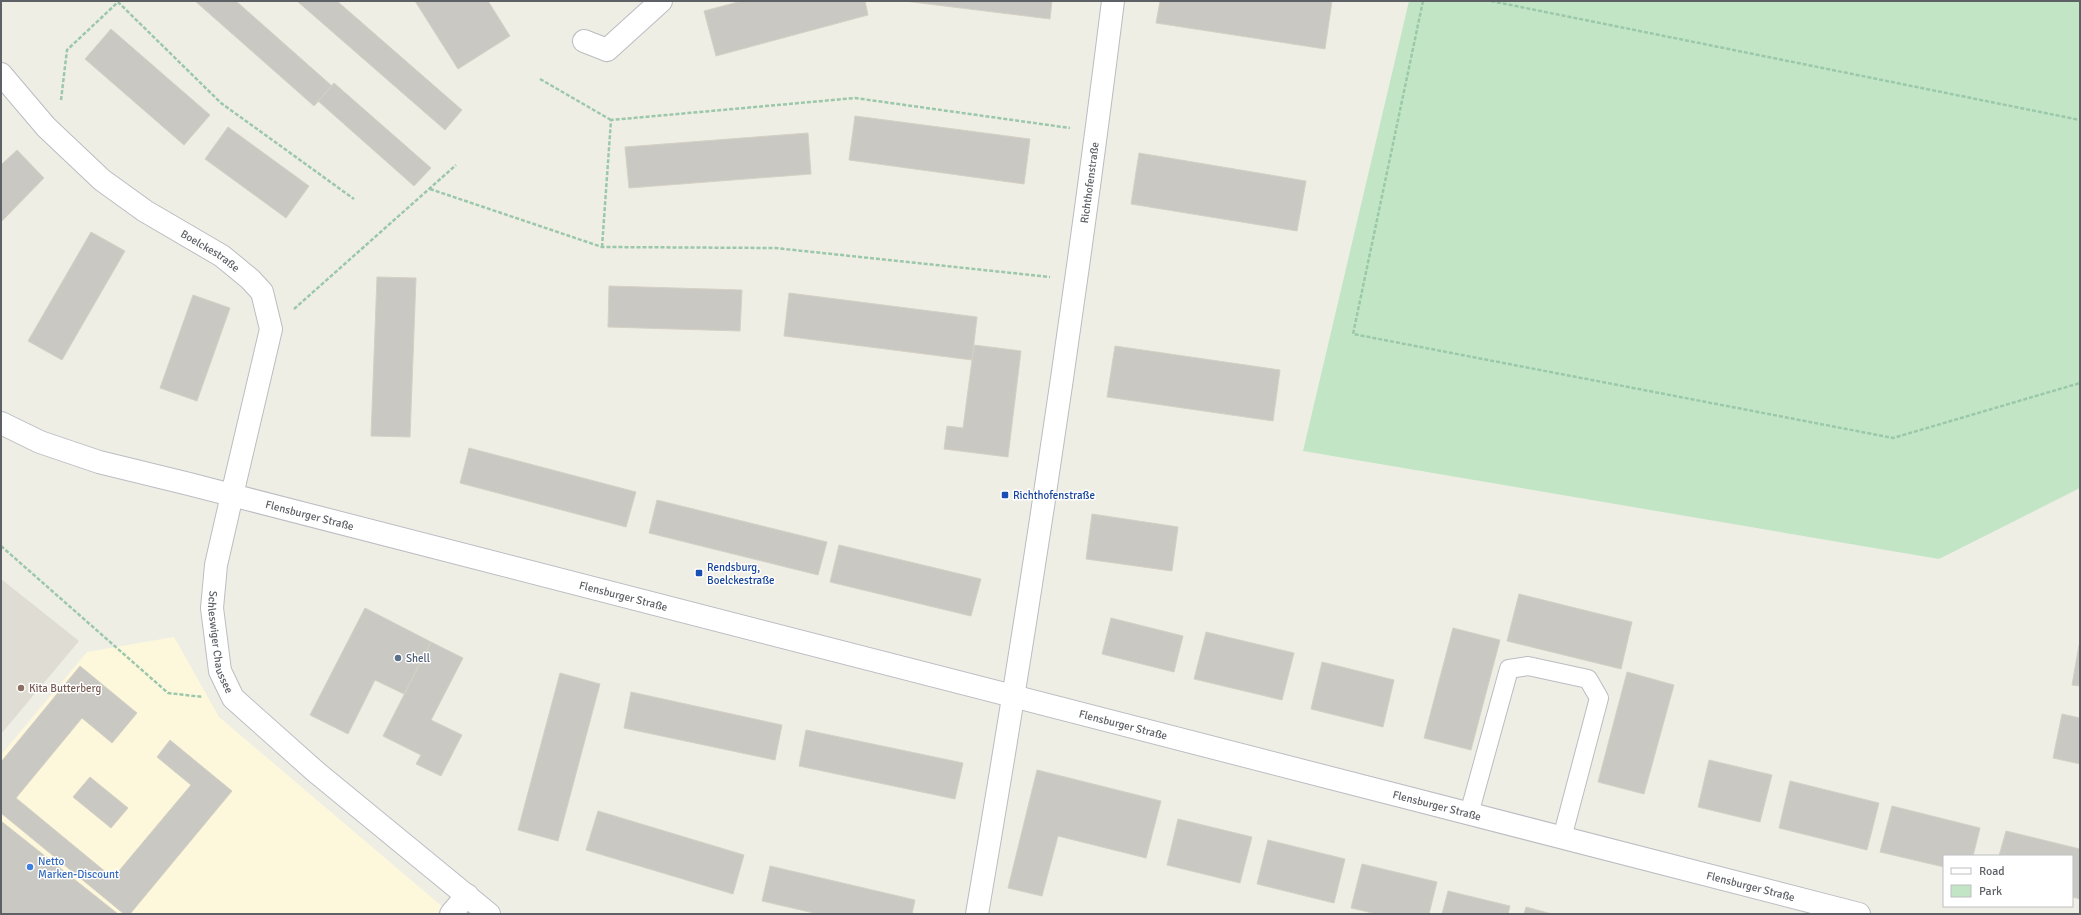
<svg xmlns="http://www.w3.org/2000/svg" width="2081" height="915" font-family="Signika,sans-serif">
	<rect width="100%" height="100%" fill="#efeee5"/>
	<!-- commercial -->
	<path fill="#fdf8dc" d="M174,637L219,717L451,914H1V755L87,652Z"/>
	<!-- education -->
	<path fill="#dfddd3" d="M1,579L79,641L1,734Z"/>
	<!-- green -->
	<path fill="#c2e6c5" d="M1409,1H2080V488L1939,559L1303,451Z"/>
	<!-- building -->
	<path fill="#cac8c2" stroke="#d4d0c4" d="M195,1H236L332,86L314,106Z
		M297,1H337L462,110L445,130Z
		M415,1H488L510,36L458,69Z
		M742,1H865L868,15L716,56L704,11Z
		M904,1H1052L1050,19Z
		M1160,1H1332L1325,49L1156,23Z
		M111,29L210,115L184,145L85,59Z
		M334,83L431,168L414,186L318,101Z
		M855,116L1030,139L1024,184L849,160Z
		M228,127L309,186L286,218L205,159Z
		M808,133L811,174L629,188L625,147Z
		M17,150L44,178L1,222V165Z
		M1139,153L1306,181L1297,231L1131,204Z
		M91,232L125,251L62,360L28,341Z
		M377,277L416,278L410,437L371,436Z
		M609,286L742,290L740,331L608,327Z
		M789,293L977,317L972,360L784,336Z
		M193,295L230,308L197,401L160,388Z
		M974,345L1021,351L1008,457L944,449L947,426L963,428Z
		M1115,346L1280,370L1273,421L1107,397Z
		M469,448L636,492L626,527L460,483Z
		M657,500L827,542L818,575L649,533Z
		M1092,514L1178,527L1172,571L1086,559Z
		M839,545L981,579L971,616L830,582Z
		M1519,594L1632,622L1621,669L1507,641Z
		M365,608L431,642L404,694L375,680L348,734L310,715Z
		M1111,618L1183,636L1174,672L1102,654Z
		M1453,628L1500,640L1471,750L1424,738Z
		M1206,632L1294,653L1282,700L1194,679Z
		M431,642L463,658L431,720L462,735L441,776L416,764L421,755L383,736Z
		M2079,645H2080V686L2072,685Z
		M1322,662L1394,680L1383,727L1311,709Z
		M80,666L137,713L112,743L82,718L16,798L113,878L191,785L157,757L170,740L232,791L130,914H124L1,813V762Z
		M1627,672L1674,685L1644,794L1598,782Z
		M560,673L600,684L558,841L518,830Z
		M631,692L782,725L775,760L624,728Z
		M2062,714L2080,718V764L2053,758Z
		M806,730L963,763L955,799L799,766Z
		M1709,760L1772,775L1760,822L1698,807Z
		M1037,770L1161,801L1146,858L1058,836L1042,896L1008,888Z
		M90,777L128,808L111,828L73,797Z
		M1790,781L1879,803L1867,850L1779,828Z
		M1892,806L1980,828L1973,856H1944V867L1880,852Z
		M598,811L744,855L733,894L586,850Z
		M1178,819L1252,837L1240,883L1167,865Z
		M1,821L118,914H1Z
		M2006,831L2080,849V899L2072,897V856H1999Z
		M1268,840L1345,859L1334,903L1257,884Z
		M1362,864L1437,882L1429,914H1377L1351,908Z
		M770,866L915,900L912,914H818L762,901Z
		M1448,891L1510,906L1508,914H1442Z
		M1526,907L1552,914H1524Z"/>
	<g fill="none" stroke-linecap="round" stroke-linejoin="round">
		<defs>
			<path id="lane" d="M1469,814L1509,669L1528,666L1588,679L1599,698L1562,838"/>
			<g id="street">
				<path d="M584,41L607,50L661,1"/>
				<path id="s1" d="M1,74L46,127L102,180L145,211L222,256L250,279L262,292L271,329L232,495"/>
				<path d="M451,914L467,895"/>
				<path id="s2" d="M977,914C1029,611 1075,306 1113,1"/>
			</g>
			<g id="secondary">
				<path id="s3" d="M1,423L40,442L99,462L189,484L1859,914"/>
				<path id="s4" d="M232,495L216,565L212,608L220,671L233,698L316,772L489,914"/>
			</g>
		</defs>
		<!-- lane casing -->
		<use href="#lane" stroke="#babcc1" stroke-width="20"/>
		<!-- street casing -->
		<use href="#street" stroke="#babcc1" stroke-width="24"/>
		<!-- secondary casing -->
		<use href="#secondary" stroke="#bbbdc3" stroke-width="24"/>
		<!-- path -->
		<path stroke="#9bc7ab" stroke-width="2.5" stroke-dasharray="4 2" stroke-linecap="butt" d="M1423,1L1353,334L1893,438L2080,383
			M1491,1L2080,120
			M540,79L611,120
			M61,100L67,50L118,2L221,103L354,199
			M430,189L602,247L775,248L1050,277
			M602,247L611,120L855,98L1070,128
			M294,309L456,165
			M1,546L168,693L203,697"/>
		<!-- lane -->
		<use href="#lane" stroke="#fff" stroke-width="18"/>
		<!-- street -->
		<use href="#street" stroke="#fff" stroke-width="22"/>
		<!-- secondary -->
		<use href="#secondary" stroke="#fff" stroke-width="22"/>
	</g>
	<!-- markers -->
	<g fill="#1a4fb4" stroke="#fff" stroke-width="1.5">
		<rect x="1001" y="491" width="8" height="8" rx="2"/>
		<rect x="695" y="569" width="8" height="8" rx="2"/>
	</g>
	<circle fill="#5c6f8a" stroke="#fff" stroke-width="1.5" cx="398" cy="658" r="4"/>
	<circle fill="#8d6e63" stroke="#fff" stroke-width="1.5" cx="21" cy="688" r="4"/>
	<circle fill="#3f7fe0" stroke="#fff" stroke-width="1.5" cx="30" cy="867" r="4"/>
	<g text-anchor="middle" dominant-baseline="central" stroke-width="3" stroke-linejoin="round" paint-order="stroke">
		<!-- street labels -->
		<g font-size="11" fill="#5d6065" stroke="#fff">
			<text stroke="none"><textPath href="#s2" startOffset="740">Richthofenstraße</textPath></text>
			<text stroke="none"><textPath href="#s1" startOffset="276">Boelckestraße</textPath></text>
			<text stroke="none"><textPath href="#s3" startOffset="323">Flensburger Straße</textPath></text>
			<text stroke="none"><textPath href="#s3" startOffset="647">Flensburger Straße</textPath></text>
			<text stroke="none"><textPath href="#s4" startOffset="150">Schleswiger Chaussee</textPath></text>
			<text stroke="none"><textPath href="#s3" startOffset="1163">Flensburger Straße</textPath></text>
			<text stroke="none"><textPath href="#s3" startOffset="1487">Flensburger Straße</textPath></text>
			<text stroke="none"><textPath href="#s3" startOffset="1811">Flensburger Straße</textPath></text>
		</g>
		<!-- transit labels -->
		<g font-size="11" fill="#164399" stroke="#fff" text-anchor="start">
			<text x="1013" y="495">Richthofenstraße</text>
			<text x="707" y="567">Rendsburg,<tspan x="707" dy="13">Boelckestraße</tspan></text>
		</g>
		<!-- service labels -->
		<g font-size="11" fill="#4e5e75" stroke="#fff" text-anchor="start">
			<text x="406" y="658">Shell</text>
		</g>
		<!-- education labels -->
		<g font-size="11" fill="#785e54" stroke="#fff" text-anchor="start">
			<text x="29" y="688">Kita Butterberg</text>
		</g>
		<!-- shop labels -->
		<g font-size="11" fill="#366cbe" stroke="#fff" text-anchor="start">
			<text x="38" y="861">Netto<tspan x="38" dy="13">Marken-Discount</tspan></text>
		</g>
	</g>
	<!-- border -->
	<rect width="2081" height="915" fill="none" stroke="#5d6065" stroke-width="4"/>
	<!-- legend -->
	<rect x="1943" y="855" width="130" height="52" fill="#ffffff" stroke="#bebfc1"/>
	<rect x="1951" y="868" width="20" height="6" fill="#ffffff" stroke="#bebfc1"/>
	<text x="1979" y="875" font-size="12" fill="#5d6065">Road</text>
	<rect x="1951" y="885" width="20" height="12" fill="#c2e6c5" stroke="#bebfc1"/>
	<text x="1979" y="895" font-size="12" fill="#5d6065">Park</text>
</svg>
